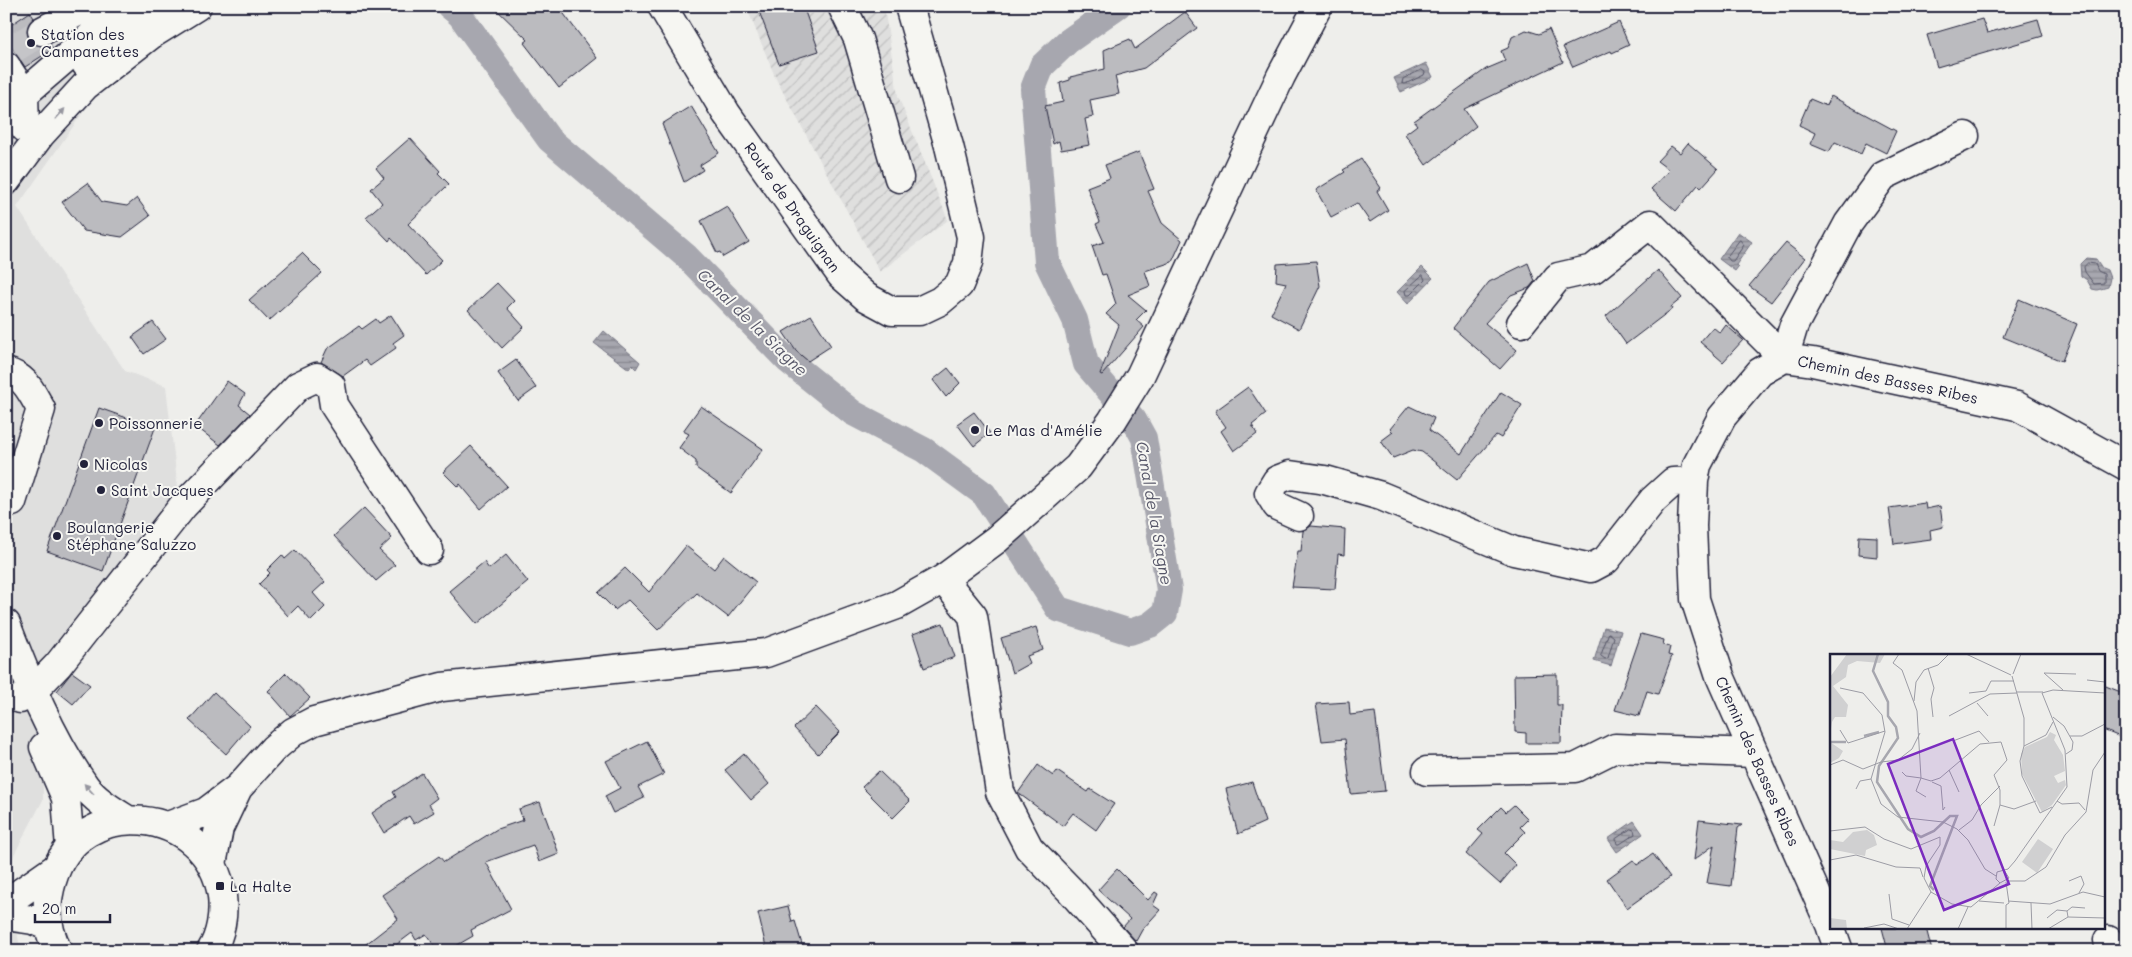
<svg xmlns="http://www.w3.org/2000/svg" width="2132" height="957" font-family="Mali,sans-serif">
	<defs>
		<pattern id="industrial-furrows" width="10" height="10" patternUnits="userSpaceOnUse" patternTransform="scale(1.25)"><rect width="10" height="10" fill="#dfdfde"/><path d="M-1 1l2-2M0 10L10 0M9 11l2-2" fill="none" stroke="#bfbfbf"/></pattern>
		<pattern id="water-rules" width="6" height="5" patternUnits="userSpaceOnUse" patternTransform="scale(1.25)"><rect width="6" height="5" fill="#a7a7af"/><path d="M0 2.5h6" fill="none" stroke="#888890"/></pattern>
	</defs>
	<rect width="100%" height="100%" fill="#eeeeeb"/>
	<filter id="ink" filterUnits="userSpaceOnUse"><feTurbulence type="fractalNoise" baseFrequency=".02" numOctaves="2"/><feDisplacementMap in="SourceGraphic" scale="10" xChannelSelector="R" yChannelSelector="G"/><feConvolveMatrix kernelMatrix="1 2 1 2 8 2 1 2 1" color-interpolation-filters="sRGB"/></filter>
	<g filter="url(#ink)">
		<!-- built -->
		<path fill="#dfdfde" d="M10,6H157L17,207L125,371L166,386L178,490L43,658V800L6,870V9Z
			M6,881L21,951H6Z"/>
		<!-- industrial -->
		<path fill="url(#industrial-furrows)" d="M746,6H884L898,96L948,220L880,272L776,79Z"/>
		<!-- water -->
		<path fill="url(#water-rules)" stroke="#727281" d="M1426,63L1433,77L1401,92L1394,78Z
			M1738,232L1752,242L1736,265L1738,267L1735,271L1719,259Z
			M2086,258L2096,259L2102,268L2107,270L2110,278L2108,287L2097,290L2092,289L2087,280L2081,276L2080,264Z
			M1422,267L1433,278L1408,304L1397,292Z
			M604,331L640,362L636,369L632,365L629,369L594,343Z
			M1604,627L1621,631L1611,666L1594,661Z
			M1634,821L1643,834L1617,852L1608,839Z"/>
		<g fill="none" stroke-linecap="round" stroke-linejoin="round">
			<!-- shore -->
			<path stroke="#575769" stroke-width="1" d="M1422,70L1425,72L1424,75L1405,84L1402,83L1403,79Z
				M1740,240L1744,245L1733,261H1730L1727,257Z
				M2088,263L2095,264L2098,271L2104,274V283L2094,284L2085,272L2084,267Z
				M1423,275L1425,280L1410,295H1406L1405,291Z
				M1609,633L1614,637L1608,658L1605,659L1601,656Z
				M1631,829L1634,830L1635,834L1620,844H1617L1616,839Z"/>
			<!-- canal -->
			<path stroke="#a7a7af" stroke-width="26" d="M449,6L460,15L549,139L687,257L787,360L853,413L924,450L984,494L1058,609L1130,632L1150,625L1165,613L1169,590L1144,438L1134,420L1086,364L1075,320L1047,262L1033,89L1042,66L1067,42L1118,6"/>
		</g>
		<!-- building -->
		<path fill="#bbbbbf" stroke="#22223b" d="M493,6H558L597,58L559,88L524,43L528,40Z
			M757,6H803L819,51L779,64Z
			M30,12L34,18L29,23L26,30L28,39L34,44L42,47L50,44L53,49L25,67L6,38V28Z
			M1185,12L1197,28L1144,68L1115,76L1119,94L1090,100L1093,117L1085,119L1090,145L1061,150L1059,141L1053,144L1045,106L1063,102L1060,83L1070,80V77L1105,69L1104,50L1130,39L1135,49Z
			M1982,19L1987,33L2038,19L2043,36L1937,67L1927,35Z
			M1619,22L1629,45L1612,53L1611,51L1573,67L1563,47Z
			M1549,29L1563,62L1464,109L1476,126L1426,165L1405,134L1417,125L1414,121L1486,69L1505,61L1501,51L1508,48L1512,37L1526,30L1539,34Z
			M1831,96L1896,131L1886,153L1866,143L1861,154L1835,142L1829,152L1810,144L1815,133L1799,125L1810,99L1827,106Z
			M691,106L719,153L700,165L703,170L684,182L662,124Z
			M410,138L440,171L438,173L449,184L408,224L442,260L426,275L391,238L389,241L366,217L382,203L371,189L384,178L376,168Z
			M1688,143L1718,169L1701,188L1698,185L1676,211L1651,189L1669,170L1657,161L1671,146L1680,153Z
			M1139,152L1154,189L1148,191L1162,223L1182,240L1172,262L1145,271L1150,286L1128,295L1146,310L1136,320L1144,327L1102,375L1100,374L1119,325L1106,314L1116,304L1106,274L1102,275L1092,246L1104,242L1096,224L1100,222L1087,187L1110,178L1105,165Z
			M1361,159L1381,188L1377,191L1388,210L1370,222L1357,203L1331,217L1316,190L1345,172L1343,170Z
			M88,183L102,202L127,206L137,198L150,216L122,237L84,231L62,202Z
			M727,206L749,242L723,257L720,252L717,253L701,221Z
			M1786,243L1805,258L1771,302L1749,286Z
			M302,253L322,273L269,321L249,300Z
			M1316,261L1320,286L1299,329L1271,314L1286,283L1276,281L1277,264Z
			M1528,263L1535,281L1529,288L1511,295L1485,323L1517,350L1500,369L1453,328L1489,282Z
			M1658,270L1682,298L1671,307L1672,309L1626,344L1606,316Z
			M497,283L514,301L507,308L524,327L502,348L468,310Z
			M2019,299L2077,324L2062,361L2003,337Z
			M391,315L404,335L393,343L396,348L370,366L365,360L343,376L321,362L327,349L359,326L362,329L376,319L379,323Z
			M811,315L831,346L808,361L796,351L783,332Z
			M153,322L166,339L144,354L132,337Z
			M1726,325L1743,340L1723,362L1700,342L1713,327L1720,333Z
			M516,360L536,388L518,401L498,373Z
			M948,368L960,383L946,397L933,380Z
			M227,381L245,394L239,405L250,414L220,445L195,426Z
			M1248,387L1266,414L1252,425L1257,434L1234,451L1221,431L1226,427L1215,411Z
			M1501,392L1522,405L1501,438L1496,435L1457,480L1422,452L1413,450L1393,458L1381,441L1393,432L1390,429L1409,406L1434,418L1429,430L1461,454Z
			M701,406L763,449L731,493L696,468V461L679,448L689,434L683,431Z
			M99,408L155,428L103,571L47,551Z
			M974,412L990,433L974,446L957,424Z
			M471,446L507,486L481,509L460,484L458,487L443,472Z
			M1925,503L1926,509L1940,506L1943,527L1930,530L1931,539L1894,544L1889,508Z
			M364,508L392,538L379,550L395,565L376,581L334,536Z
			M1311,526L1345,529L1344,555L1338,554L1335,589L1292,587L1298,551H1301L1303,531Z
			M1859,536L1877,537V557L1858,555Z
			M686,546L714,569L724,556L756,582L728,617L697,593L658,630L628,600L615,610L598,593L625,568L649,592Z
			M295,550L325,582L313,593L325,607L311,621L298,606L288,616L259,584L270,573L267,570L282,555L285,559Z
			M506,555L528,582L477,624L449,591L484,562L489,569Z
			M943,623L955,657L924,668L913,634Z
			M1036,627L1043,650L1027,656L1030,663L1012,673L1001,638Z
			M1641,634L1664,640L1663,645L1670,647L1668,655L1672,656L1658,694L1647,691L1639,716L1615,710Z
			M72,672L90,685L73,704L57,691Z
			M286,673L310,698L290,716L268,691Z
			M1557,674V705H1562L1561,743H1526V733L1515,732L1514,675Z
			M2103,685L2126,694V723L2120,737L2103,730Z
			M214,692L250,726L226,754L189,720Z
			M1349,702L1350,715L1375,712L1385,791L1351,794L1345,739L1322,741L1316,704Z
			M816,707L840,732L818,754L794,728Z
			M647,741L664,774L638,787L644,798L613,813L605,796L620,788L606,761Z
			M744,754L769,784L751,800L725,770Z
			M1038,765L1053,776L1057,771L1088,792L1090,789L1114,804L1096,830L1073,813L1063,826L1018,793Z
			M879,771L910,801L893,818L862,787Z
			M422,773L437,798L429,804L434,812L414,824L409,816L384,833L372,813L396,797L393,792Z
			M1252,782L1265,822L1238,834L1226,789Z
			M540,802L559,854L539,862L533,845L486,862L511,909L471,930L473,936L447,951H438L426,934L416,940L412,933L388,951H357L398,919L382,895L439,856L444,862L497,829L523,820L519,809Z
			M1514,805L1528,819L1520,827L1525,832L1504,853L1516,865L1500,884L1466,854L1483,834L1478,830L1501,807L1506,812Z
			M1699,820L1742,825L1738,828L1731,886L1707,883L1714,845L1694,860Z
			M1653,854L1670,877L1627,908L1607,879L1633,860L1637,865Z
			M1117,869L1148,900L1155,892L1158,894L1153,905L1160,910L1142,930L1136,941L1123,927L1130,919L1098,890Z
			M788,906L792,922L795,921L804,951H767L758,913Z
			M1882,928H1926L1932,951H1888Z"/>
		<g fill="none" stroke-linecap="round" stroke-linejoin="round">
			<!-- minor-tunnel -->
			<path stroke="#c5c5c8" stroke-width="28" stroke-dasharray="28 14" stroke-linecap="butt" d="M13,49L42,31"/>
			<defs>
				<path id="minor" d="M842,6L858,39L899,178
					M42,31L89,6
					M6,66L24,94
					M25,128L24,94L126,6
					M1521,323L1558,277L1593,269L1650,224L1784,358L1794,325L1848,224L1883,176L1965,136
					M6,372C26,377 31,392 41,409L12,502
					M1299,516L1277,506L1269,493L1277,480L1290,475L1325,480L1381,496L1514,551L1591,568L1606,560L1653,500L1673,482L1694,481
					M943,579L973,616L1000,792L1029,848L1070,890L1124,951
					M20,699L33,691L58,665L183,506L298,386L317,377L331,386L334,405L429,550
					M1427,771L1575,768L1615,748L1754,753
					M168,826L206,812L238,788L273,749L293,732L314,721L442,687L766,653L897,605L943,579L997,539L1078,467L1112,421L1140,376L1281,76L1318,6
					M212,864L219,828L237,790
					M1831,927L1720,676L1695,599L1692,526L1694,481L1697,465L1722,417L1760,372L1784,358L1813,362L2017,406L2126,466
					M1831,928L1839,951
					M2108,940L2110,951"/>
				<path id="major" d="M662,6L726,113L841,275L866,297L892,311H919L940,301L959,285L968,263L971,237L949,146L909,6
					M86,64L118,36L153,13
					M6,181L41,134L85,86L152,34L197,6
					M6,624C27,679 51,738 85,786C95,800 112,810 126,819
					M44,747L66,798L70,848
					M6,903L56,868
					M6,916L33,920L49,927
					M58,951C46,929 45,904 52,881C78,791 209,805 222,896C224,914 221,935 211,951"/>
			</defs>
			<!-- minor casing -->
			<use href="#minor" stroke="#22223b" stroke-width="31"/>
			<!-- major casing -->
			<use href="#major" stroke="#22223b" stroke-width="31"/>
			<!-- minor -->
			<use href="#minor" stroke="#f6f6f2" stroke-width="28"/>
			<!-- major -->
			<use href="#major" stroke="#f6f6f2" stroke-width="28"/>
		</g>
		<!-- one-way arrows -->
		<defs><path id="oneway-solid" d="M-6-.8H1V-3.2L6.5 0L1 3.2V.8H-6Z" transform="scale(1.25)"/></defs>
		<g fill="#9797a0">
			<use href="#oneway-solid" transform="translate(60 114) rotate(-48)"/>
			<use href="#oneway-solid" transform="translate(89 789) rotate(-132)"/>
		</g>
	</g>
	<!-- markers -->
	<g fill="#22223b" stroke="#f6f6f2" stroke-width="2">
		<circle cx="31" cy="43" r="5"/>
		<circle cx="99" cy="423" r="5"/>
		<circle cx="975" cy="430" r="5"/>
		<circle cx="84" cy="464" r="5"/>
		<circle cx="101" cy="490" r="5"/>
		<circle cx="57" cy="536" r="5"/>
		<rect x="215" y="881" width="10" height="10" rx="2.5"/>
	</g>
	<g text-anchor="middle" dominant-baseline="central" stroke-width="4" stroke-linejoin="round" paint-order="stroke">
		<!-- poi labels -->
		<g font-size="15" fill="#22223b" stroke="#f6f6f2" text-anchor="start">
			<text x="41" y="34">Station des<tspan x="41" dy="17">Campanettes</tspan></text>
			<text x="109" y="423">Poissonnerie</text>
			<text x="985" y="430">Le Mas d'Amélie</text>
			<text x="94" y="464">Nicolas</text>
			<text x="111" y="490">Saint Jacques</text>
			<text x="67" y="527">Boulangerie<tspan x="67" dy="17">Stéphane Saluzzo</tspan></text>
			<text x="230" y="886">La Halte</text>
		</g>
		<!-- street labels -->
		<g font-size="15" fill="#22223b" stroke="#f6f6f2">
			<text transform="translate(793 207) rotate(55)">Route de Draguignan</text>
			<text transform="translate(1888 379) rotate(12)">Chemin des Basses Ribes</text>
			<text transform="translate(1758 761) rotate(66)">Chemin des Basses Ribes</text>
		</g>
		<!-- water labels -->
		<g font-size="16" font-style="italic" fill="#575769" stroke="#f6f6f2">
			<text transform="translate(753 322) rotate(44)">Canal de la Siagne</text>
			<text transform="translate(1155 513) rotate(80)">Canal de la Siagne</text>
		</g>
	</g>
	<!-- overview -->
	<g transform="translate(1830 654)">
		<rect width="275" height="275" fill="#eeeeeb"/>
		<path d="M208,185L223,195L207,219L192,208Z" fill="#d0d0d1"/>
		<path d="M17,0H55L50,9L27,7L18,11L16,23L3,32L18,51L16,63H5L2,68L0,81V23ZM0,88L13,97L9,104L0,109ZM37,176L44,181L47,191L36,196L35,202L0,195V186L13,188L23,178ZM0,264L16,266L17,275H0Z" fill="#d0d0d1"/>
		<path d="M220,78L226,81L224,86L233,101L235,117L224,122L228,129L235,126L236,131L222,151L212,158L192,120L191,100L195,93L217,83Z" fill="#d0d0d1"/>
		<path fill="none" stroke="#a7a7af" stroke-width="2.5" d="M48,0L43,17L58,48V62L66,73L68,84L49,112L47,128L78,175L91,183L104,177L120,162H127L100,232L104,236M34,82L49,78M0,88H16"/>
		<path fill="none" stroke="#9c9ca5" stroke-width="1" d="M69,0L63,9L72,16L87,57L91,124L101,127L110,124L150,90L171,88L177,106L164,121L170,136V151L184,155L206,147M136,0L181,21M98,14L104,34L101,45L103,63M183,20L191,0M182,22L194,64V92L190,107L192,122L210,159L222,153M257,26L275,28M10,34L33,39L52,61L55,78L41,125L51,150L68,163L113,168L127,175L138,186L155,215L166,222M233,36L214,19L246,20M187,38H213M139,39L156,37L161,27H184M84,47L86,28L94,16L108,11L119,0M147,49L158,62M119,62L160,40L187,39M223,63L234,72L243,88L242,96L236,100M10,76L18,89L55,77M240,82H252L275,70M123,87L149,77L159,88M194,92L216,81L223,68M0,111L13,106L33,115L51,108L68,106L82,95L90,79M119,116L129,138M72,118L76,122L91,124L86,137L96,143M102,128L111,132L113,156L115,153M26,135L30,127L41,125M227,147L232,150L249,149L255,156M164,172L170,151M129,176L142,166L151,151L170,132M0,177L35,173L54,185L81,195L110,183V191L96,212L94,224L101,238L122,250L141,253L170,229M0,206L26,201L66,213L90,214L93,223M174,216L179,224L170,229L166,225L167,218L178,215L185,207L237,133L235,96L212,39L223,36L275,39M177,227H195L216,213L235,181L256,158L263,116L275,98M239,227L251,222L254,230L249,239M176,228L179,249L176,251M59,240L62,265L79,271M149,247L174,249M178,247L220,250L253,238L275,243M201,249L202,275M238,263L237,257L242,253L255,254M217,264L227,256L237,257M34,274L54,270L69,275M77,275L101,238M128,275L138,253M176,275V251M218,275L238,263L275,264"/>
		<path fill="#7b2cbf" fill-opacity="0.15" stroke="#7b2cbf" stroke-width="2.5" d="M123,85L179,230L114,256L58,110Z"/>
		<rect width="275" height="275" fill="none" stroke="#22223b" stroke-width="2.5"/>
	</g>
	<!-- margin -->
	<rect width="2132" height="957" fill="none" stroke="#f6f6f2" stroke-width="25"/>
	<rect x="12" y="12" width="2107" height="932" fill="none" stroke="#22223b" stroke-width="2" filter="url(#ink)"/>
	<!-- scale -->
	<path d="M35 914v8h75v-8" fill="none" stroke="#22223b" stroke-width="2.5"/>
	<text x="42" y="914" font-size="15" fill="#22223b" stroke="#f6f6f2" stroke-width="4" paint-order="stroke">20 m</text>
</svg>
